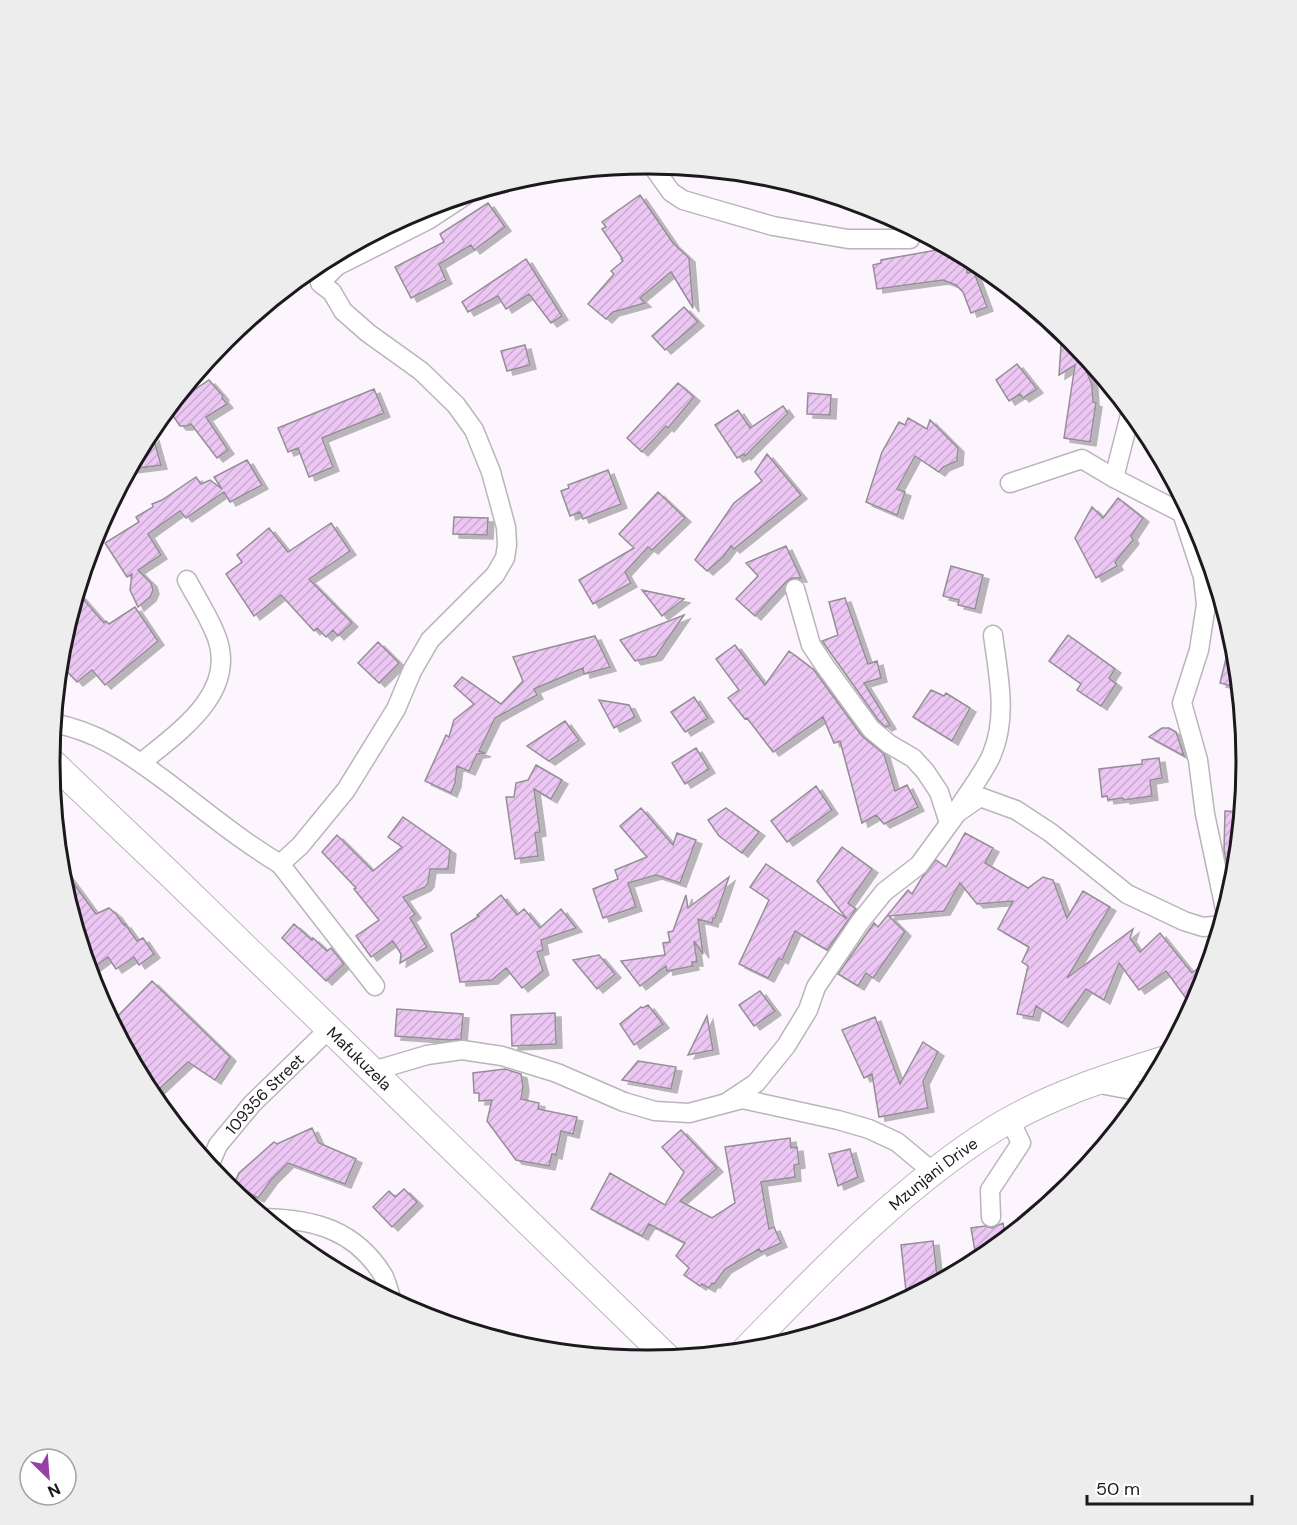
<svg xmlns="http://www.w3.org/2000/svg" width="1297" height="1525" font-family="'DM Sans',sans-serif">
	<defs>
		<pattern id="building-hatch" width="6" height="6" patternUnits="userSpaceOnUse" patternTransform="scale(1.5)"><rect width="6" height="6" fill="#ecc7f4"/><path d="M-1 1l2-2M0 6l6-6M5 7l2-2" fill="none" stroke="#caaad1"/></pattern>
		<filter id="shadow"><feDropShadow dx="6" dy="4" stdDeviation="0" flood-color="#0004"/></filter>
	</defs>
	<rect width="100%" height="100%" fill="#fcf5fd"/>
	<!-- building -->
	<path fill="url(#building-hatch)" stroke="#948e95" stroke-width="1.5" filter="url(#shadow)" d="M640,195L673,243L689,258L693,308L671,272L640,298L645,303L613,312L606,319L588,304L614,274L611,271L623,261L621,259L622,258L602,229L606,227L602,222Z
		M488,203L505,227L474,250L471,245L439,264L446,280L411,298L395,267L444,242L440,234Z
		M936,240L966,256L967,273L974,272L987,307L971,313L963,292L956,285L943,280L877,289L873,265L881,263V260L937,250Z
		M526,259L562,316L551,323L529,294L506,309L498,296L468,312L462,302Z
		M684,307L698,322L665,350L652,336Z
		M1062,331L1072,339L1087,357L1082,360L1092,385L1093,402L1096,403L1090,442L1064,438L1075,365L1059,375Z
		M525,345L530,365L507,371L501,351Z
		M1017,364L1037,389L1023,398L1020,394L1009,401L996,380Z
		M209,380L223,396L222,398L227,404L206,417L228,450L217,458L191,424L187,426H180L169,410L178,404L176,402Z
		M678,383L694,397L668,428L666,426L642,452L627,438Z
		M374,389L384,413L322,438L333,467L309,477L298,448L288,452L278,428Z
		M808,393L831,395L830,415L807,414Z
		M783,406L788,413L745,456L744,454L737,458L715,425L738,410L750,428Z
		M908,418L927,429L930,420L958,448L957,461L943,467L939,472L915,456L897,489L905,492L897,515L866,502L882,452L899,422L905,425Z
		M153,437L161,465L130,469L132,465Z
		M767,454L801,495L734,549L731,546L723,557L707,571L695,560L734,503L762,481L755,472Z
		M247,460L262,485L230,502L224,492L186,518L180,511L148,534L161,555L138,570L151,583L153,590L150,597L138,607L130,590L132,574L127,577L105,543L139,522L136,517L153,507L152,504L162,500L196,477L201,484L210,480L222,489L214,477Z
		M608,470L621,504L583,519L580,512L570,516L561,491L569,488L568,485Z
		M658,492L685,518L652,550L648,547L625,572L631,583L593,604L579,580L634,548L619,534Z
		M1118,498L1143,518L1131,536L1133,540L1115,562L1117,566L1096,578L1075,538L1092,507L1103,518Z
		M454,517L488,518L487,535L453,534Z
		M331,523L350,551L309,579L352,623L338,636L333,630L326,637L317,628L314,631L281,595L254,616L226,574L242,562L237,555L269,528L288,552Z
		M786,546L801,578H792L787,581L755,616L736,599L758,576L746,563Z
		M951,566L983,575L975,609L958,605L959,600L943,596Z
		M642,590L684,599L662,616Z
		M77,592L104,623L106,621L109,624L135,607L158,641L105,685L92,670L77,682L59,663L61,645Z
		M845,598L868,664L877,661L881,678L864,683L890,725L886,727L879,721L822,641L838,635L829,602Z
		M684,615L656,656L635,661L620,640Z
		M1232,634L1236,646L1240,688L1220,683Z
		M1068,635L1115,669L1109,678L1116,684L1101,706L1077,690L1081,684L1049,661Z
		M595,636L610,667L584,674L583,668L534,689L537,695L495,718L479,751L485,753L477,754L469,771L457,766L455,783L451,793L425,781L446,735L449,737L454,720L474,704L454,686L462,677L501,704L523,681L513,657Z
		M378,642L399,663L379,683L358,663Z
		M735,645L765,685L789,651L814,670L862,736L884,754L895,791L907,785L918,807L884,824L876,815L862,823L840,741L834,743L823,717L773,752L747,718L745,719L728,698L739,690L716,659Z
		M931,690L944,696L946,693L970,708L952,741L913,717Z
		M694,697L708,718L685,732L671,712Z
		M599,700L629,705L635,717L614,728Z
		M565,721L579,740L549,761L527,746Z
		M1162,728H1169L1176,732L1184,756L1149,737Z
		M696,748L709,769L685,784L672,763Z
		M1159,758L1162,778L1150,780L1152,796L1124,800L1123,798L1108,800L1107,796L1102,797L1099,769L1142,764V760Z
		M536,765L562,780L551,799L534,789L540,832L535,833L538,856L515,859L506,797H514L516,783L528,780Z
		M816,786L832,810L787,842L771,821Z
		M641,808L673,845L677,833L696,840L680,883L656,875L628,883L636,907L603,918L593,889L618,879L615,870L647,857L620,826Z
		M726,808L759,832L742,853L719,836L708,820Z
		M1225,811L1243,812L1237,871L1228,870L1224,850Z
		M403,817L450,850L448,869H430L428,883L425,887L403,897L415,914L410,918L427,947L400,963L401,954L393,941L371,957L356,936L379,920L354,889L356,888L322,852L337,835L373,871L402,847L388,837Z
		M965,833L993,848L985,863L1028,888L1043,877L1053,880L1067,918L1083,891L1110,907L1067,978L1133,929L1130,938L1140,952L1160,933L1192,973L1212,957L1202,990L1188,1001L1166,971L1139,990L1119,963L1104,1000L1086,989L1062,1023L1036,1006L1033,1017L1017,1014L1028,966L1022,962L1029,947L998,929L1013,901L977,904L960,883L944,911L889,916L905,932L873,978L866,973L858,986L838,974L874,923L878,927L908,890L912,894L923,876L936,860L946,867Z
		M842,847L872,869L848,903L856,909L827,950L795,931L782,960L779,958L768,978L739,964L769,900L750,887L766,864L847,919L817,881Z
		M60,865L96,914L109,908L116,914L124,925L125,924L137,941L143,938L154,954L139,965L134,957L116,969L108,957L89,971L61,879Z
		M729,877L715,918H713L712,923L698,919L703,954L694,941L697,962H692L693,966L667,971L666,966L640,986L621,961L665,955L663,943L670,942L668,932L673,931L686,895L688,908Z
		M501,895L517,915L524,909L540,928L561,909L576,928L541,940L543,950L537,952L543,971L522,988L506,968L492,980L460,982L451,934L479,916L477,915Z
		M294,924L312,940L313,938L327,951L331,948L344,964L326,981L282,938Z
		M599,955L615,974L597,989L573,960Z
		M152,981L230,1057L215,1080L188,1062L156,1092L139,1074L112,1022Z
		M760,991L775,1011L754,1026L739,1005Z
		M648,1005L663,1024L634,1045L620,1024L641,1007L643,1008Z
		M397,1009L463,1014L461,1039L450,1040L395,1036Z
		M555,1013L556,1044L512,1046L511,1015Z
		M707,1016L713,1050L688,1055Z
		M875,1017L900,1084L923,1042L938,1052L923,1081L928,1108L879,1117L872,1074L864,1078L842,1030Z
		M638,1061L676,1067L671,1089L622,1080Z
		M505,1069L521,1074L523,1087L521,1099L539,1103L538,1109L577,1117L573,1134L561,1131L556,1155L552,1154L549,1166L516,1160L487,1121L492,1100L479,1101V1093H474L473,1073Z
		M312,1128L319,1143L356,1159L345,1184L288,1163L271,1180L258,1198L234,1184L239,1173L274,1142L277,1144Z
		M681,1130L717,1168L680,1201L712,1218L735,1203L725,1147L790,1138L791,1148L797,1147L799,1164L794,1165L795,1177L761,1182L769,1229L774,1227L781,1243L761,1252L759,1249L725,1269L714,1284L712,1283L709,1288L702,1284L700,1286L684,1275L689,1268L676,1256L685,1243L649,1224L642,1236L591,1209L610,1173L665,1205L684,1172L662,1147Z
		M850,1149L858,1177L838,1186L829,1154Z
		M404,1189L417,1202L392,1227L373,1207L389,1191L395,1197Z
		M1003,1223L1006,1240L977,1263L971,1228L985,1226L992,1228Z
		M933,1241L938,1284L907,1300L901,1245Z"/>
	<g fill="none" stroke-linecap="round" stroke-linejoin="round">
		<defs>
			<g id="street">
				<path d="M651,164L671,192L683,200L714,209L773,226L848,239H910"/>
				<path d="M1114,478L1131,411"/>
				<path d="M1010,483L1082,459L1114,478L1182,513L1203,577L1206,605L1199,650L1182,703L1198,760L1205,814L1226,914"/>
				<path d="M795,589L811,645L825,666L871,729L889,744L913,758L925,771L939,792L949,823"/>
				<path d="M53,723C100,732 130,755 167,782C204,810 240,840 280,864L300,846L346,790L396,709L412,671L430,640L495,575L505,558L507,545L506,527L491,472L474,430L456,405L421,371L368,333L343,311L332,292L320,283L337,266L428,220L466,195"/>
				<path d="M141,763C177,733 237,694 217,638C210,618 197,599 187,580"/>
				<path d="M958,809C969,791 984,773 992,754C1008,716 998,674 993,635"/>
				<path d="M280,864L375,986"/>
				<path d="M373,1071L427,1055L462,1050L502,1056L557,1073L624,1102L655,1111L689,1113L742,1099L838,1120L869,1129L897,1142L933,1172"/>
				<path d="M1094,1083L1148,1093"/>
				<path d="M726,1103L756,1083L786,1046L808,1010L816,987L860,922L884,892L919,865L957,813L980,797L1016,810L1051,833L1127,894L1184,921L1203,927L1222,925"/>
				<path id="s1" d="M209,1166L218,1145L252,1104L329,1029"/>
				<path d="M991,1217L990,1190L1021,1143L1010,1120"/>
				<path d="M264,1218C314,1219 355,1230 383,1275C387,1282 389,1293 392,1301"/>
			</g>
			<g id="secondary">
				<path id="s2" d="M50,760L174,878L669,1359"/>
				<path id="s3" d="M743,1352C821,1272 899,1189 994,1129C1048,1096 1107,1077 1166,1059"/>
			</g>
		</defs>
		<!-- street casing -->
		<use href="#street" stroke="#bab4bb" stroke-width="21"/>
		<!-- secondary casing -->
		<use href="#secondary" stroke="#bab4bb" stroke-width="28"/>
		<!-- street -->
		<use href="#street" stroke="#fff" stroke-width="18"/>
		<!-- secondary -->
		<use href="#secondary" stroke="#fff" stroke-width="26"/>
	</g>
	<g text-anchor="middle" dominant-baseline="central" stroke-width="4.5" stroke-linejoin="round" paint-order="stroke">
		<!-- street labels -->
		<g font-size="16" fill="#1b191c" stroke="#fff">
			<text stroke="none"><textPath href="#s2" startOffset="430">Mafukuzela</textPath></text>
			<text stroke="none"><textPath href="#s1" startOffset="92">109356 Street</textPath></text>
			<text stroke="none"><textPath href="#s3" startOffset="261">Mzunjani Drive</textPath></text>
		</g>
	</g>
	<!-- crop -->
	<path d="M0 0H1297V1525H0ZM60 762a588 588 0 1 1 1176 0a588 588 0 1 1-1176 0Z" fill="#ededed" fill-rule="evenodd"/>
	<path fill="none" stroke="#1b191c" stroke-width="3" d="M60 762a588 588 0 1 1 1176 0a588 588 0 1 1-1176 0Z"/>
	<!-- north arrow -->
	<g transform="translate(48 1477) rotate(155)"><circle r="28" fill="#ffffff" stroke="#a4a3a4" stroke-width="1.5"/>
	<path d="M0-4.5L10 22L0 15L-10 22Z" fill="#983faa"/>
	<text y="-9" font-size="16" font-weight="bold" text-anchor="middle" fill="#1b191c">N</text>
	</g>
	<!-- scale -->
	<path d="M1087 1495v9h165v-9" fill="none" stroke="#1b191c" stroke-width="3"/>
	<text x="1096" y="1495" font-size="18" fill="#1b191c" stroke="#ffffff" stroke-width="4.5" paint-order="stroke">50 m</text>
</svg>
